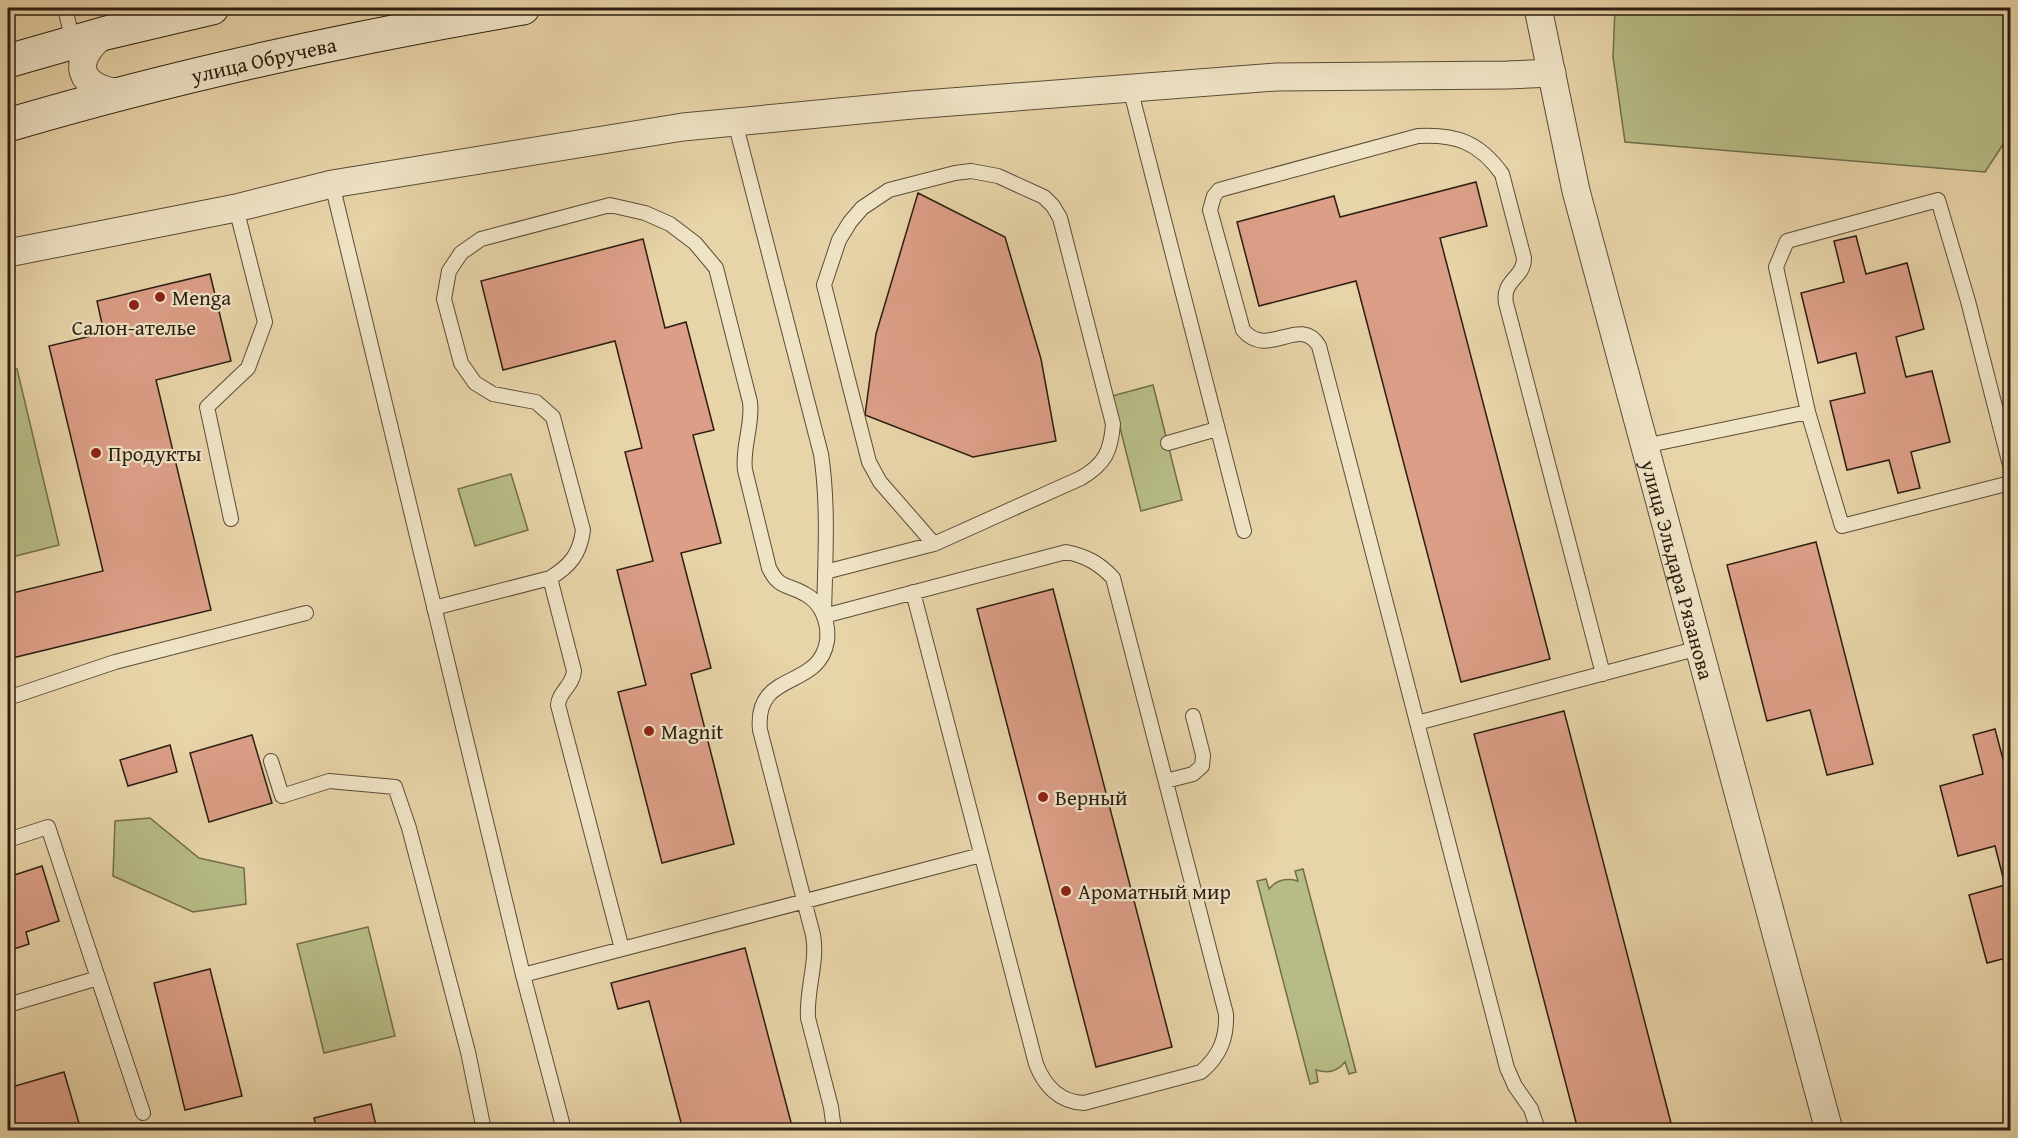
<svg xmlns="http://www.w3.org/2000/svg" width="2018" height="1138" font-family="'Gentium Book Plus',serif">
	<rect width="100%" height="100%" fill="#e7d4a8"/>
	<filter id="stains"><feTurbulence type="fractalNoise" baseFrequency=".00333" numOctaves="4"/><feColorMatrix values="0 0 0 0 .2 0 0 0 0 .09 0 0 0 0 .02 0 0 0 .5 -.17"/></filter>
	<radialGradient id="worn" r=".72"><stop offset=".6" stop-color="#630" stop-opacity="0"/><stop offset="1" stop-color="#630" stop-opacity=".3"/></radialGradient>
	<!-- green -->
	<path fill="#b7bc86" stroke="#726d4c" stroke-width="1.5" d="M1615,8H2004L2010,28V134L1985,172L1625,142L1613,57Z
		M17,369L59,545L8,558V371Z
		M1153,385L1182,500L1141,511L1112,396Z
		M511,474L528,530L475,546L458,489Z
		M150,818L199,858L244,868L246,904L193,912L113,876L115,821Z
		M1303,869L1356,1072L1349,1074L1345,1062C1337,1072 1328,1074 1316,1070L1318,1082L1310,1084L1257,881L1266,879L1269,889C1276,880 1287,878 1298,881L1295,871Z
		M368,927L395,1036L324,1053L297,944Z"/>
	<!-- building -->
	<path fill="#dc9e87" stroke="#2c1e11" stroke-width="1.5" d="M1476,182L1487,226L1440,238L1550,659L1461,682L1356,281L1259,306L1237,222L1334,196L1340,217Z
		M918,193L1005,237L1041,359L1056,441L973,457L865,415L876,334Z
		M1856,236L1866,274L1907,263L1924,329L1896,337L1906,377L1932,371L1950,442L1911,452L1920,488L1898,493L1889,460L1847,470L1830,401L1865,393L1856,353L1818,363L1801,293L1844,282L1834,241Z
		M643,239L665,328L686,322L714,430L693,435L721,543L681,553L711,668L691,674L734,844L662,863L618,692L646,685L617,570L653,561L625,452L642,448L615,341L503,370L481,281Z
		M210,274L231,361L156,380L211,610L8,659V594L103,571L49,346L104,333L97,301Z
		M1816,542L1873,764L1827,775L1810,710L1767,721L1727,565Z
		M1053,589L1172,1047L1096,1067L977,609Z
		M1564,711L1671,1123L1641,1130H1578L1474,734Z
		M1995,729L2005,767L2010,766V957L1987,963L1969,895L2005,885L1995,846L1958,856L1940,786L1983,774L1973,735Z
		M252,735L272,803L209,822L190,753Z
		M170,745L177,772L128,786L120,760Z
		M42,866L59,921L26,932L29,944L8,951V877Z
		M745,948L793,1130H683L649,1001L618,1009L611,983Z
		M210,969L242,1096L185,1110L154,983Z
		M64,1072L81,1130H8V1088Z
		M371,1104L377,1130H317L314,1118Z"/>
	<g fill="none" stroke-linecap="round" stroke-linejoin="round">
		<defs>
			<path id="service" d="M65,8L73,42
				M1130,88L1244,531
				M735,122L821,454C829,507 825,562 824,616L1066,552C1086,556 1099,563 1113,578L1226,1014C1227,1038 1220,1056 1201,1072L1084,1103C1059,1102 1044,1085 1036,1064L913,592
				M332,184L523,975L564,1130
				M1808,412L1842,526L2010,483
				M1168,443L1217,429
				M1644,446L1808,412L1776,267L1787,241L1938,200L1968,301L2010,465
				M231,519L207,407L248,368L265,322L236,208
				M825,572L934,544L1081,478C1105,464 1111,451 1113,424L1060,218L1053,206L1044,197L998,176L971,171L955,173L889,190L862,208L850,222L839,240L824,285L869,462L880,482L934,544
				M550,578C570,566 580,554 583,530L553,417L536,402L493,394L475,383L461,363L444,299L449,271L461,253L481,239L610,205L645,213L670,224L695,243L716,268L750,402C753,425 742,447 745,470L769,568C779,589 788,584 805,594C822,603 829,623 827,641C819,691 754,669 760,730L813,935C818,962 806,990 808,1018L831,1107L834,1130
				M434,608L550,578L574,671C573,686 559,691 558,705L622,949
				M8,698L115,662L306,613
				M1417,723L1699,648
				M271,761L282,796L329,781L395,787L409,828L468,1052L484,1130
				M1166,781L1193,774L1202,766L1203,755L1193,716
				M8,840L48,827L98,978
				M523,975L981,855
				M8,1005L98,978L143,1113
				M1538,1130L1531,1109L1515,1086L1507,1068L1319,346C1300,314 1268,360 1243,330L1210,210L1214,196L1219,190L1418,136C1456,134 1479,142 1502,174L1524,258C1524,279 1502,279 1506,303L1603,674"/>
			<g id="minor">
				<path id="s1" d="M1538,8L1576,191L1829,1130"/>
				<path d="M106,33C68,60 78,90 123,93"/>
				<path d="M8,253L236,208L332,184L683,127L912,105L1276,77L1507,75L1552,73"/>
			</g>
			<g id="secondary">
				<path d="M8,61L106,33L212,8"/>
				<path id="s2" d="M8,125C177,75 349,38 523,8"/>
			</g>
		</defs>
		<!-- service casing -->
		<use href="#service" stroke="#5b4c37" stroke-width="16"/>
		<!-- minor casing -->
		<use href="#minor" stroke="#5b4c37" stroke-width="29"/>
		<!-- secondary casing -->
		<use href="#secondary" stroke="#2c1e11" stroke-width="35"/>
		<!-- service -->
		<use href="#service" stroke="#efe3c6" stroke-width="14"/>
		<!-- minor -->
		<use href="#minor" stroke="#efe3c6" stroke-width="27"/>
		<!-- secondary -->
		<use href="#secondary" stroke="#efe3c6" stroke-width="33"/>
	</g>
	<!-- markers -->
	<g fill="#8f2418" stroke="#efe3c6" stroke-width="2">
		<circle cx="160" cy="297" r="6"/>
		<circle cx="134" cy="305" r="6"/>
		<circle cx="96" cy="453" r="6"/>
		<circle cx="649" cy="731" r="6"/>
		<circle cx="1043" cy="797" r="6"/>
		<circle cx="1066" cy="891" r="6"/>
	</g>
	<g text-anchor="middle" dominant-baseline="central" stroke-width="4.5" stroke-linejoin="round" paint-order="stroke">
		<!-- street labels -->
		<g font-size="21" fill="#2c1e11" stroke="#efe3c6">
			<text stroke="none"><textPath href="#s2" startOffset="264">улица Обручева</textPath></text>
			<text stroke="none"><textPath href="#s1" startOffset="579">улица Эльдара Рязанова</textPath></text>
		</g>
		<!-- poi labels -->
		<g font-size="21" fill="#2c1e11" stroke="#efe3c6" text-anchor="start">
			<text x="172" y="297">Menga</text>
			<text x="134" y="327" text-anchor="middle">Салон-ателье</text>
			<text x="108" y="453">Продукты</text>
			<text x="661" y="731">Magnit</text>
			<text x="1055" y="797">Верный</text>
			<text x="1078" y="891">Ароматный мир</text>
		</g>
	</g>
	<!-- margin -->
	<rect width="2018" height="1138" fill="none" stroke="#e7d4a8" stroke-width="30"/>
	<rect x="9" y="9" width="2000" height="1120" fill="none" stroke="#2c1e11" stroke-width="3"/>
	<rect x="15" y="15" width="1988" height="1108" fill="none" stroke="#2c1e11" stroke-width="1.5"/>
	<rect width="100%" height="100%" filter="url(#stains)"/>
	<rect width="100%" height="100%" fill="url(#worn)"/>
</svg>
